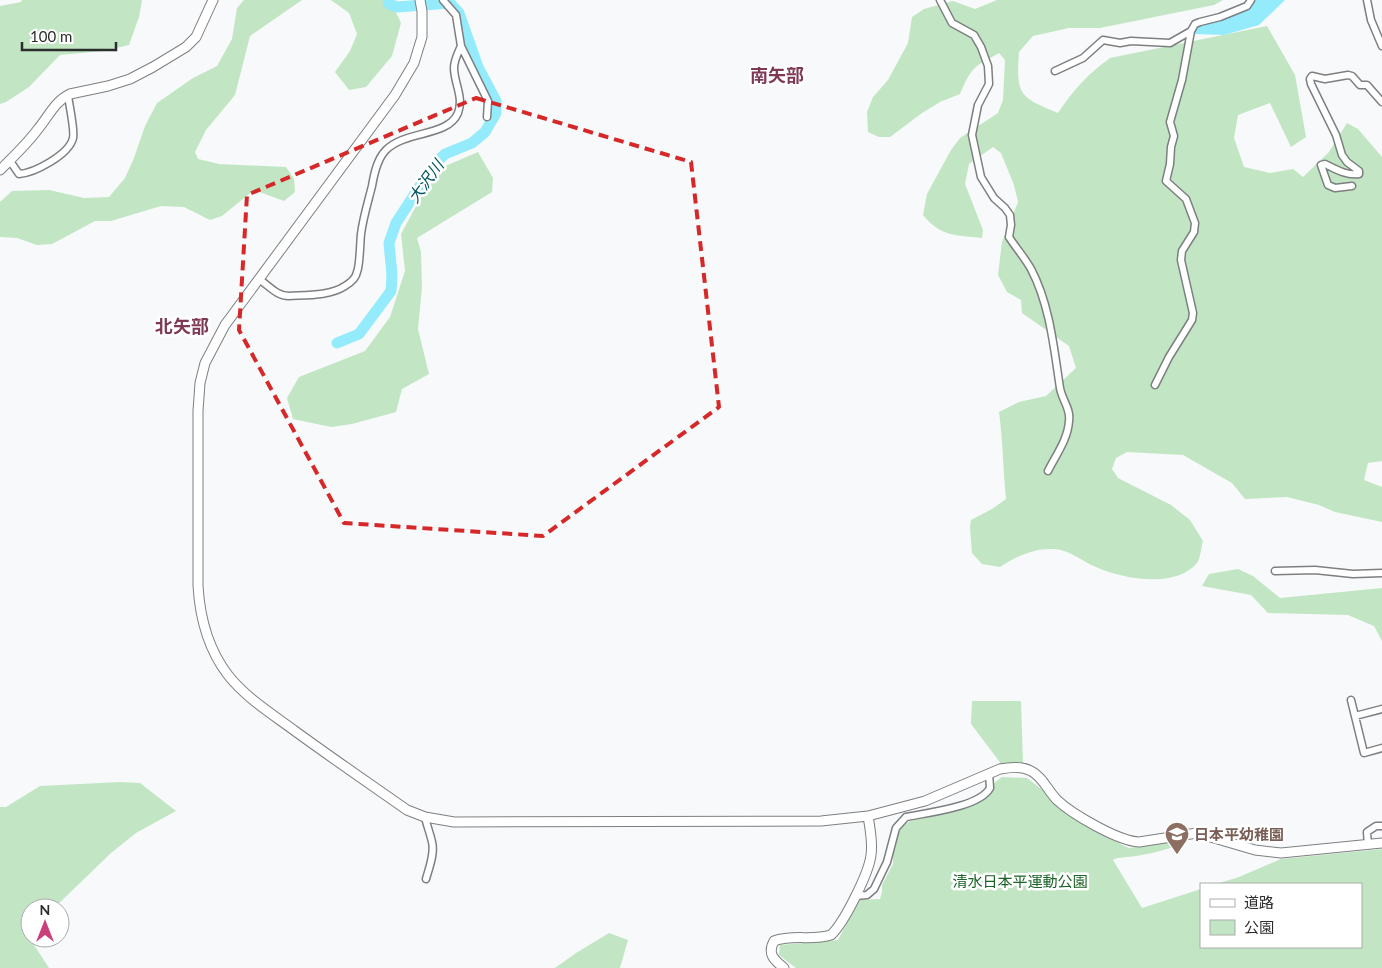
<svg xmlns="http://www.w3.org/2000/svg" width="1382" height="968" font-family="Lato,'Noto Sans JP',sans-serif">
	<rect width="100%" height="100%" fill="#f7f9fb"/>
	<!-- green -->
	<path fill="#c2e6c3" d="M22,0H142L139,17L129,45L103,51L60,55L29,87L6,102L0,104V6L21,2Z
		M244,0H302L250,36L235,95L206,130L195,152L198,159L219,164L286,167L294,179L295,192L284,201L254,190L222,216L210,220L184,207L161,206L111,221H95L52,244L37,245L17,238L0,237V202L12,191L49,190L84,198L109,197L125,178L134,158L145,126L157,103L193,78L217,66L232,39L237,8Z
		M331,0H390L401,23L392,56L366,87L349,90L335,72L350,51L357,34L349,13Z
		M997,0H1223L1214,5L1100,28H1069L1033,36L1019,52C1016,95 1019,97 1058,113C1074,89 1088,74 1110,58L1267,26L1295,75L1306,137L1291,147L1270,103L1238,115L1234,138L1244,167L1270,173L1293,169L1303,177L1329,152L1347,123L1358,129L1382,157V461L1368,463L1364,480L1382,487V522L1335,512L1319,505L1287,497L1245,499L1232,483L1183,455L1127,452L1116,458L1112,469L1118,478L1171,505L1190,520L1203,541C1201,547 1201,557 1197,563C1175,589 1123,579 1096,567C1084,562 1073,553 1061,550C1039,546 1018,555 1000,567L982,564L972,553L970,527L971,520L992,509L1006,499C1003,470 1003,441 999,412L1019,402L1046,396L1076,368L1069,346L1022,313L1021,300L1007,292L998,275L1002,242L1018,202L1014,185L1001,153L993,147L969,164L965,184L983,230L982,238C956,235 941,237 923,215L927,194L951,150L960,138L998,113L1003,100L1005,60L999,53C974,67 972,66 960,94L940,102L922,113L890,137H879L868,132L867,112L873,97L888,80L908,43L912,17L924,9L953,1L975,9Z
		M478,152L493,178L492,192L417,238L421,252L422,287L418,329L429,374L402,389L396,412L352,424L331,427L293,419L287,398L299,377L365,351L390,317L405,271L401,234L422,195L443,167Z
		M1238,569L1253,576L1280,598L1382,588V641L1374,626L1348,615L1268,613L1251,595L1202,586L1209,574Z
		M972,701H1021L1023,763L1002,765L971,724Z
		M1002,777L1027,778L1100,834L1129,848L1192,837C1177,850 1137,857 1117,858L1113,860L1142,908L1201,889V947H1361V884H1216L1239,877L1281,859L1382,849V968H796L779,955L780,945L838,940L859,900L880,899L882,892V885L893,864V834L910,821L948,812L991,791L994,783Z
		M120,782L140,783L176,811L136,833L111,853L54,908H30V927L25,931L49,968H0V807H6L40,786Z
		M609,933L628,940L620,968H555L576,953Z"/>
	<!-- water -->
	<path fill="#93ebfc" d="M1253,0H1285L1259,25L1224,35L1194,34L1196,25Z"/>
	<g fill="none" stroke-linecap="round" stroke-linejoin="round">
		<!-- river -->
		<path stroke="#93ebfc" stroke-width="11" d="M337,343L359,334L391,291L392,275L389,243L396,223L433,166L445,154L472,143L485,132L496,113V101L478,67L459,13L450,3L397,7L389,4L388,0"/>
		<defs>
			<path id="street" d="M443,0L456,15L461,46L488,101L487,117
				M940,0L952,23L974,35L981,47L988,66L989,84L978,105L972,135L981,177L994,198L1005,208L1010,215L1011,225L1009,237C1016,248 1025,258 1031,269C1050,305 1054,349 1060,388C1062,400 1071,409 1069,421C1068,439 1056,455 1048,471
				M1367,0L1371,20L1382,46
				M1055,71L1083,58L1103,40L1120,43L1131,41L1170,43L1191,31
				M10,161L19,174C34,173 69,155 73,138C75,130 69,105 68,95
				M1352,186L1335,188L1328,185L1321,165L1325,164C1335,169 1347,176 1359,174V171L1347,162L1342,155L1336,135L1311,84L1310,79L1312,76L1325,79L1348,75L1352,76L1360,85H1367L1382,102
				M259,279C269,286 277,296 289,296C306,295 330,296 345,286C350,283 356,278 357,272C360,265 360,243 361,234C363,218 368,202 372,186C374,174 377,159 386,150C406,130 448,137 458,113C464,97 454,83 454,68C454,60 458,53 461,46
				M1155,385L1169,357L1192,320L1193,313L1181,260L1182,251L1194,232L1195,223L1186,199L1166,181L1170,164L1171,147L1174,136L1170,122L1182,80L1191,31L1195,24L1200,22L1220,17L1247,6L1251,0
				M1275,571L1315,570L1353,574L1382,573
				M1351,700L1364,753L1382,748
				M1355,716L1382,709
				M425,817C427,826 430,833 432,842C435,853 429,868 426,879
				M1368,845L1367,832L1376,826H1382
				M855,896L867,895L874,889L887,862L896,828L906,817C926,813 980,807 990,788L989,773"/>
			<path id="secondary" d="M420,0L422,11V37L414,63L395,95L225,325L205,363L200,383L198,411V586C200,619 208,649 228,675C246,698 272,714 295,731C332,758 370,784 407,810L425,817L454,822L821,821L868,816
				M0,170C13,157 27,144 38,129C49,116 54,102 70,94L108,86L130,79L153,67L186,47L196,37L213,0
				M784,968C774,960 767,954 774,941C793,934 812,941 831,935C844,923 869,873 871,855C873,842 870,829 868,816L925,801L1000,769C1010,767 1022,766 1031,771C1042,776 1048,791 1057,800C1072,814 1118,841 1139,842L1197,833L1255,850L1281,853L1382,843"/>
		</defs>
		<!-- street casing -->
		<use href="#street" stroke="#7d7f81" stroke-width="9"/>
		<!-- secondary casing -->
		<use href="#secondary" stroke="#7d7f81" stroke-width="11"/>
		<!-- street -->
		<use href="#street" stroke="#fff" stroke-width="6"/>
		<!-- secondary -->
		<use href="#secondary" stroke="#fff" stroke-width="9"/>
	</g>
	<!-- marked area -->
	<path fill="none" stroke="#d62828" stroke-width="4" stroke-dasharray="10 6" stroke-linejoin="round" d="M476,98L691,162L719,407L543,536L344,523L239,330L247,195Z"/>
	<!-- icons -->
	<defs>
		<symbol id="school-pin" viewBox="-11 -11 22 30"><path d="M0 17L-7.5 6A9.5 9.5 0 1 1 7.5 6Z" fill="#8d6e63" stroke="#fff"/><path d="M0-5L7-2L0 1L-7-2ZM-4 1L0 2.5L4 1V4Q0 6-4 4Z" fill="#fff"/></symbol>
	</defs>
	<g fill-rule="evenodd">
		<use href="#school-pin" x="1163" y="820" width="28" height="38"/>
	</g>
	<g text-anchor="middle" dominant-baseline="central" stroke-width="5" stroke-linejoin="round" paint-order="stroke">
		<!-- education labels -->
		<g font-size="15" font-weight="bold" fill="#785e54" stroke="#fff" text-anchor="start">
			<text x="1194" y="834">日本平幼稚園</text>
		</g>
		<!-- park labels -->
		<g font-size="15" fill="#1b6326" stroke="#fff">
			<text x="1020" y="881">清水日本平運動公園</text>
		</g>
		<!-- water labels -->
		<g font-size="16" font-style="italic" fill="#00525d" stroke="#fff">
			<text transform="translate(425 181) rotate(-54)">大沢川</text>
		</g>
		<!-- quarter labels -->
		<g font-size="18" font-weight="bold" fill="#7e3a54" stroke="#fff">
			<text x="777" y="75">南矢部</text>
			<text x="182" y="326">北矢部</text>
		</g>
	</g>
	<!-- legend -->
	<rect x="1200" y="883" width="162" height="65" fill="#ffffff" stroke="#aaabab"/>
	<rect x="1210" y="899" width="25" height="8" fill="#ffffff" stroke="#aaabab"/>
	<text x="1244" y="908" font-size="15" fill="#2b2c2c">道路</text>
	<rect x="1210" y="920" width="25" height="15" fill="#c2e6c3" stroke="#aaabab"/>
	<text x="1244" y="933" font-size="15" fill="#2b2c2c">公園</text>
	<!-- north arrow -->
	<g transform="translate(45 923)"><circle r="24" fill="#ffffff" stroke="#aaabab"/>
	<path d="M0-4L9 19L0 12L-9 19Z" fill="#c9407b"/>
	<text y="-8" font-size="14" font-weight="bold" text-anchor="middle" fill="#2b2c2c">N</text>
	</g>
	<!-- scale -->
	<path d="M22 42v8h94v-8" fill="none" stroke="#2b2c2c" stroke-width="2.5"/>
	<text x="30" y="42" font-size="15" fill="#2b2c2c" stroke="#ffffff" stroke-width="4" paint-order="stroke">100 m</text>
</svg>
